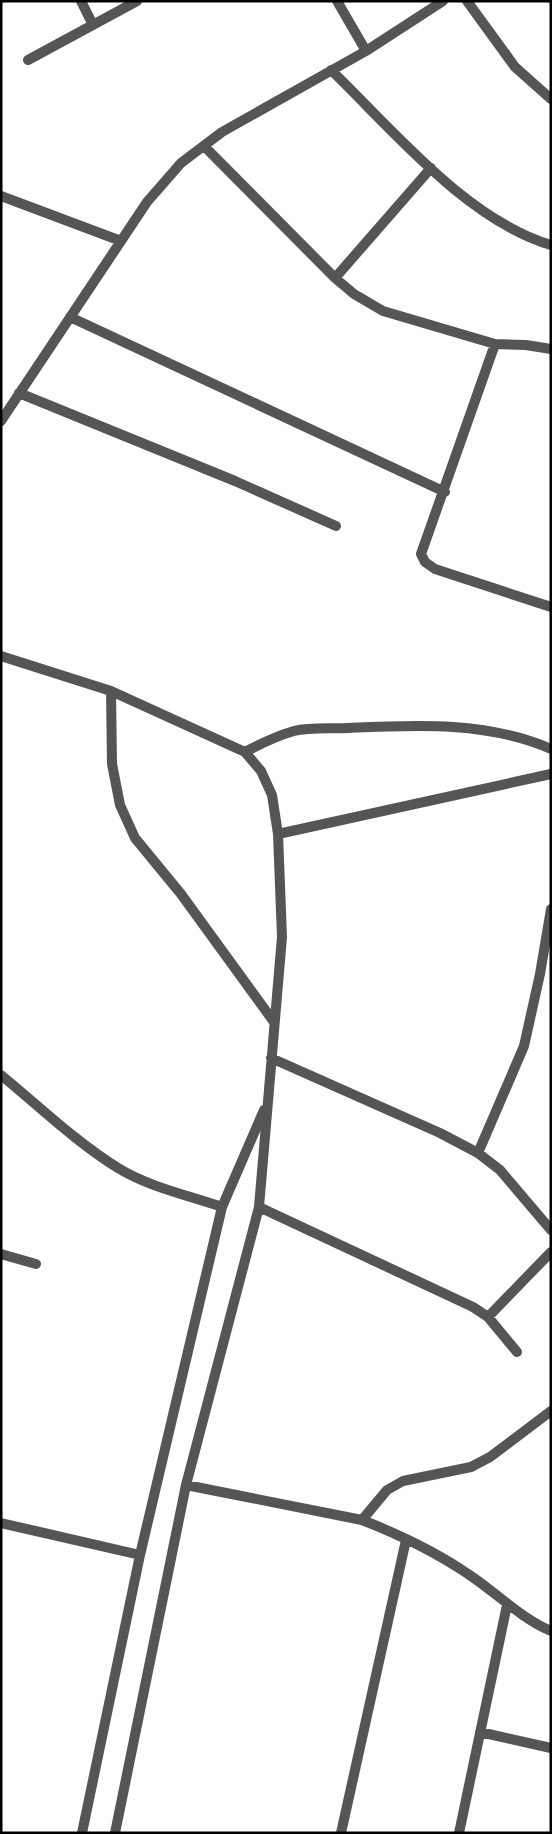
<svg xmlns="http://www.w3.org/2000/svg" width="552" height="1834" font-family="'Noto Sans',sans-serif">
	<rect width="100%" height="100%" fill="#fff"/>
	<g fill="none" stroke-linecap="round" stroke-linejoin="round">
		<!-- minor -->
		<path stroke="#555" stroke-width="10" d="M81,1L93,25
			M337,1L366,51
			M467,1L515,67L551,99
			M28,60L137,1
			M331,70C393,130 467,220 551,245
			M204,146L335,278L354,294L383,311L495,344L526,345L551,349
			M1,196L121,241
			M335,278L431,168
			M70,317L445,492
			M495,344L421,554L425,562L435,569L551,607
			M19,393L235,481L336,526
			M1,421L147,202L181,163L222,132L366,51L443,1
			M1,656L111,691L245,752L261,771L272,795L278,834L282,937L259,1207L186,1485L115,1833
			M111,691L112,764L120,805L135,838L181,894L274,1022
			M245,752C260,744 276,736 294,731C310,727 330,729 347,728C415,725 487,721 551,749
			M278,834L551,774
			M271,1058L440,1133L478,1153L500,1170L551,1230
			M1,1075C39,1106 76,1142 118,1168C149,1187 187,1195 222,1207
			M478,1153L524,1046L540,974L551,909
			M259,1207L473,1307L488,1317L517,1352
			M1,1254L36,1264
			M488,1317L551,1252
			M186,1485L362,1520C398,1534 436,1552 468,1574C497,1593 519,1617 551,1631
			M362,1520L387,1490L403,1481L471,1467L490,1457L551,1411
			M1,1523L140,1555
			M480,1732L551,1748
			M82,1833L140,1555L222,1207L264,1110
			M341,1833L406,1540
			M459,1833L507,1605"/>
	</g>
	<!-- border -->
	<rect width="552" height="1834" fill="none" stroke="#000000" stroke-width="5"/>
</svg>
